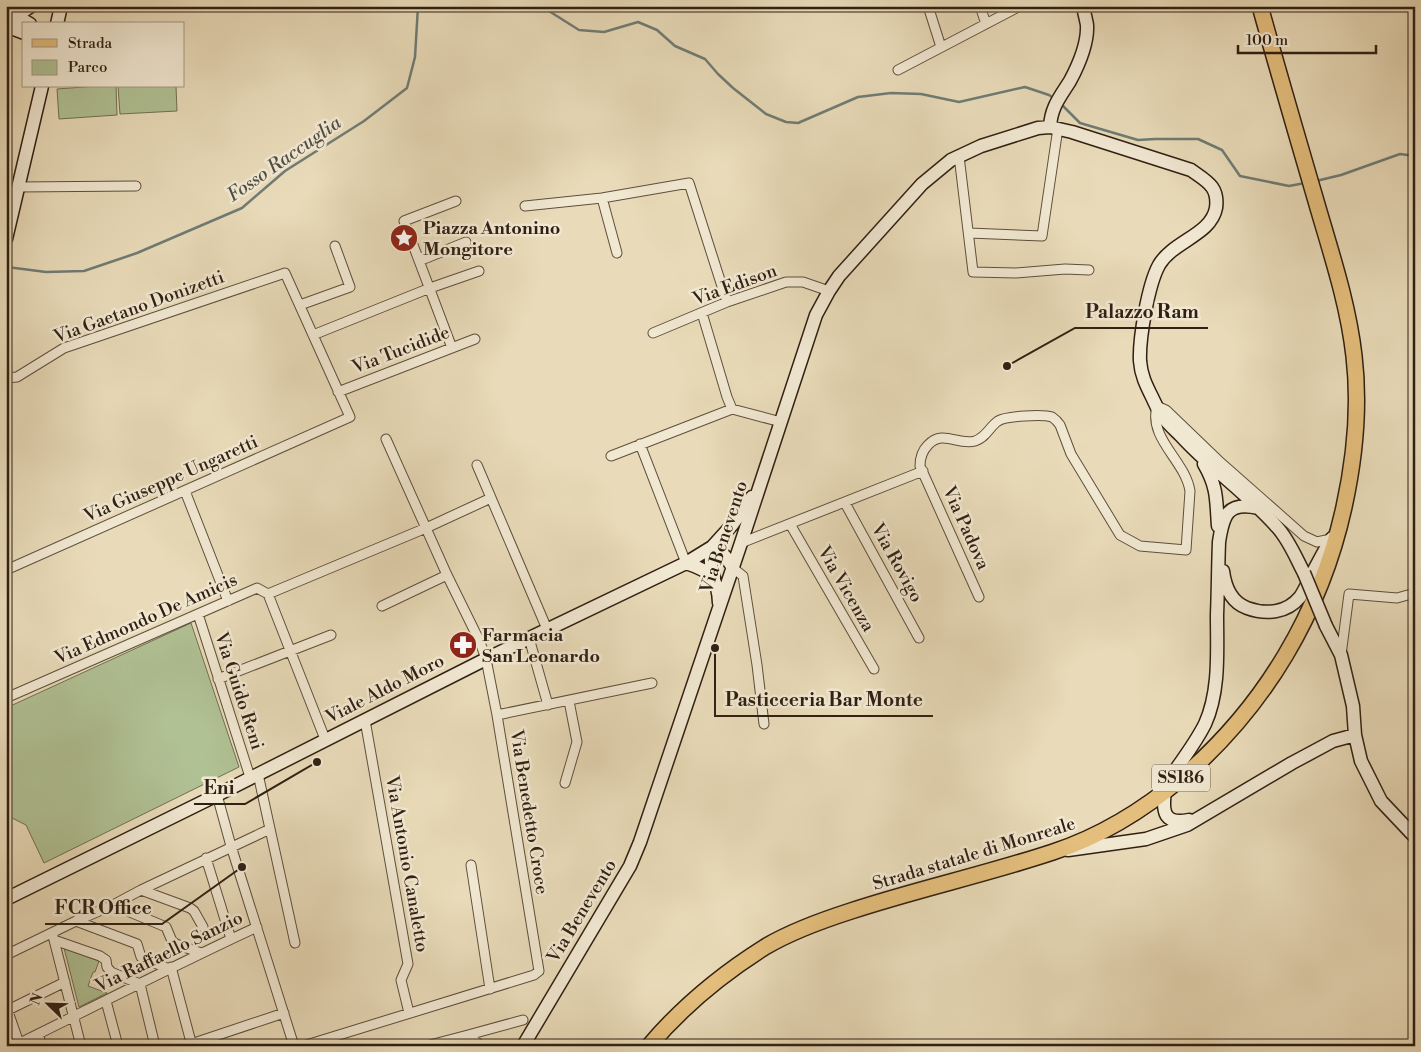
<svg xmlns="http://www.w3.org/2000/svg" width="1421" height="1052" font-family="'Libre Bodoni',serif">
	<rect width="100%" height="100%" fill="#e9dbb9"/>
	<filter id="stains"><feTurbulence type="fractalNoise" baseFrequency=".004" numOctaves="4"/><feColorMatrix values="0 0 0 0 .2 0 0 0 0 .09 0 0 0 0 .02 0 0 0 .5 -.17"/></filter>
	<radialGradient id="worn" r=".72"><stop offset=".6" stop-color="#630" stop-opacity="0"/><stop offset="1" stop-color="#630" stop-opacity=".3"/></radialGradient>
	<!-- green -->
	<path fill="#b0c194" stroke="#707054" d="M97,86H116L117,115L59,119L57,89Z
		M118,86H176L177,111L120,114Z
		M191,623L239,767L44,863L26,825L6,815V708Z
		M64,948L99,961L95,972H93L88,986L107,993L79,1007Z"/>
	<g fill="none" stroke-linecap="round" stroke-linejoin="round">
		<!-- stream -->
		<path stroke="#6f7c75" stroke-width="2.5" d="M541,6L579,30L604,32L638,22L657,30L675,46L705,59L718,74L733,88L766,114L786,122L798,123L858,97L891,93L921,94L959,102L1025,87L1049,95L1055,99
			M418,11L435,6
			M1061,104L1080,123L1138,140L1155,139H1198L1222,150L1240,176L1289,186L1305,183
			M1316,181L1341,175L1400,154L1415,156
			M7,267L46,272L84,271L137,253L242,208L285,171L364,121L407,88L415,57L418,6"/>
		<defs>
			<path id="street" d="M928,6L941,47
				M980,6L986,24
				M898,70L1020,6
				M959,156L973,272L1016,273L1065,269L1089,270
				M18,187L136,186
				M602,198L617,253
				M525,206L602,198L689,183L727,302
				M969,233L1042,236L1058,128
				M419,261L466,242
				M300,305L350,287L335,246
				M702,313L727,397L732,409
				M653,333L727,302L786,282H803L829,291
				M313,335L430,288L479,271
				M452,348L404,221L456,201
				M6,378L17,377L64,348L285,273L350,417L6,570
				M338,392L475,339
				M640,444L686,563
				M611,456L732,409L781,422
				M477,465L547,629
				M185,491L228,601
				M845,503L919,638
				M790,524L874,669
				M741,543L923,471
				M733,568L743,576L757,665L764,724
				M268,594L325,739
				M979,597L920,466C920,458 922,451 928,445C943,429 958,446 975,441C987,437 989,427 998,421C1006,416 1043,414 1052,417C1055,419 1058,422 1060,425L1071,454L1120,535L1140,546L1186,550L1190,491C1185,460 1148,439 1157,406L1166,410L1218,460L1304,536L1317,542L1331,539
				M382,606L447,575
				M198,614L250,777
				M529,638L548,705
				M1341,655L1349,594L1397,598L1415,593
				M218,679L331,635
				M6,698L257,588L268,594L426,528L491,498
				M497,715L652,683
				M365,720L408,964L401,980L409,1013
				M258,774L295,943
				M565,783L577,742L569,701
				M217,795L231,846L294,1046
				M206,858L231,939
				M471,865L490,989
				M141,890L190,908L194,911L203,927
				M113,905L166,927L172,941L176,944L201,953
				M76,921L137,944L141,957L169,969
				M53,936L81,1046
				M54,940L100,956L106,960L107,967L111,972L140,984L155,1046
				M6,955L76,921L113,905L141,890L270,829
				M171,967L192,1046
				M106,1001L118,1046
				M6,1006L19,1043
				M8,1010L65,982
				M38,1034L42,1046
				M468,1035L523,1020
				M191,1044L284,1013
				M14,1046C95,1006 175,965 257,927
				M303,1046L534,975L539,971L497,715L486,659L480,642L447,575L386,439
				M426,1046L468,1035L481,1046"/>
			<path id="secondary" d="M9,17L23,20L30,24
				M6,23L31,6
				M57,24L61,6
				M6,26L24,33
				M1050,127C1051,107 1060,97 1070,81C1078,66 1088,44 1087,25C1086,19 1084,12 1083,6
				M6,239L42,86
				M1204,464C1218,488 1216,501 1218,526
				M686,563C710,571 718,577 719,603
				M1223,571C1225,587 1231,602 1247,608C1266,615 1287,613 1300,597C1305,590 1309,580 1313,572C1319,561 1325,549 1332,538
				M714,578C710,567 710,558 712,547C723,552 727,558 733,568
				M1326,626L1341,655L1353,706L1355,735L1361,761L1381,801L1415,837
				M1161,791C1175,769 1193,748 1205,724C1220,691 1217,651 1217,615C1218,591 1218,567 1219,542C1223,516 1227,501 1258,508
				M1165,791C1162,812 1164,825 1189,820
				M1068,850L1146,839L1187,825L1292,763L1333,741L1355,735
				M6,899L217,795L486,659L686,563L712,547L732,525L752,497
				M523,1046L630,866L640,842L741,543L816,315L829,291L839,276L922,184L951,160L981,146L1038,128L1050,127L1072,132L1191,170C1206,181 1219,186 1216,208C1211,235 1173,241 1159,265C1148,285 1139,339 1140,361C1141,375 1146,385 1152,397C1155,403 1158,411 1163,417C1168,424 1175,430 1181,436C1211,469 1248,494 1277,527C1289,540 1296,558 1304,573"/>
			<path id="primary" d="M649,1046C682,1007 722,974 765,947C790,932 823,920 851,911C918,889 987,874 1053,852C1102,836 1145,809 1184,776C1265,706 1321,612 1344,507C1355,457 1360,407 1354,356C1348,303 1331,253 1316,201C1297,136 1278,71 1260,6"/>
		</defs>
		<!-- street casing -->
		<use href="#street" stroke="#5e4f3c" stroke-width="11"/>
		<!-- secondary casing -->
		<use href="#secondary" stroke="#302013" stroke-width="15"/>
		<!-- primary casing -->
		<use href="#primary" stroke="#302013" stroke-width="18"/>
		<!-- street -->
		<use href="#street" stroke="#f1e8d2" stroke-width="9"/>
		<!-- secondary -->
		<use href="#secondary" stroke="#f1e8d2" stroke-width="12"/>
		<!-- primary -->
		<use href="#primary" stroke="#e4be7c" stroke-width="15"/>
		<defs>
			<path id="secondary-bridge" d="M1304,573L1326,626"/>
		</defs>
		<!-- secondary-bridge casing -->
		<use href="#secondary-bridge" stroke="#302013" stroke-width="15" stroke-linecap="butt"/>
		<!-- secondary-bridge -->
		<use href="#secondary-bridge" stroke="#f1e8d2" stroke-width="12"/>
	</g>
	<!-- icons -->
	<defs>
		<symbol id="sight-disc" viewBox="-11 -11 22 22"><circle r="9.5" fill="#8f2418" stroke="#f1e8d2"/><path d="M0-6L1.8-2.2L6-1.7L2.9 1.2L3.7 5.4L0 3.3L-3.7 5.4L-2.9 1.2L-6-1.7L-1.8-2.2Z" fill="#fff"/></symbol>
		<symbol id="pharmacy-disc" viewBox="-11 -11 22 22"><circle r="9.5" fill="#8f2418" stroke="#f1e8d2"/><path d="M-2-6h4v4h4v4h-4v4h-4v-4h-4v-4h4Z" fill="#fff"/></symbol>
	</defs>
	<g fill-rule="evenodd">
		<use href="#sight-disc" x="388" y="222" width="32" height="32"/>
		<use href="#pharmacy-disc" x="447" y="629" width="32" height="32"/>
	</g>
	<g text-anchor="middle" dominant-baseline="central" stroke-width="5" stroke-linejoin="round" paint-order="stroke">
		<!-- shield labels -->
		<rect fill="#f1e8d2" stroke="#6a5c4c" stroke-width="1" x="1152" y="764.5" width="58" height="27" rx="4"/>
		<g font-size="16" font-weight="bold" fill="#302013">
			<text x="1181" y="778">SS186</text>
		</g>
		<!-- poi labels -->
		<g font-size="18" font-weight="bold" fill="#302013" stroke="#f1e8d2" text-anchor="start">
			<text x="423" y="228">Piazza Antonino<tspan x="423" dy="21">Mongitore</tspan></text>
			<text x="482" y="635">Farmacia<tspan x="482" dy="21">San Leonardo</tspan></text>
		</g>
		<!-- street labels -->
		<g font-size="18" fill="#302013" stroke="#f1e8d2">
			<text transform="translate(735 285) rotate(-20)">Via Edison</text>
			<text transform="translate(139 307) rotate(-20)">Via Gaetano Donizetti</text>
			<text transform="translate(401 350) rotate(-21)">Via Tucidide</text>
			<text transform="translate(171 479) rotate(-24)">Via Giuseppe Ungaretti</text>
			<text transform="translate(966 528) rotate(66)">Via Padova</text>
			<text transform="translate(724 537) rotate(-72)">Via Benevento</text>
			<text transform="translate(897 563) rotate(61)">Via Rovigo</text>
			<text transform="translate(846 589) rotate(60)">Via Vicenza</text>
			<text transform="translate(146 619) rotate(-24)">Via Edmondo De Amicis</text>
			<text transform="translate(385 689) rotate(-27)">Viale Aldo Moro</text>
			<text transform="translate(239 691) rotate(72)">Via Guido Reni</text>
			<text transform="translate(529 812) rotate(81)">Via Benedetto Croce</text>
			<text transform="translate(974 854) rotate(-17)">Strada statale di Monreale</text>
			<text transform="translate(407 864) rotate(80)">Via Antonio Canaletto</text>
			<text transform="translate(582 911) rotate(-59)">Via Benevento</text>
			<text transform="translate(169 952) rotate(-26)">Via Raffaello Sanzio</text>
		</g>
		<!-- water labels -->
		<g font-size="19" font-style="italic" fill="#504e44" stroke="#f1e8d2">
			<text transform="translate(284 159) rotate(-35)">Fosso Raccuglia</text>
		</g>
	</g>
	<!-- callouts -->
	<path fill="none" stroke="#302013" stroke-width="2" d="M1007 366L1075 328H1208M715 648L715 716H933M317 762L245 804H194M242 867L162 924H45"/>
	<g fill="#302013" stroke="#f1e8d2" stroke-width="2">
		<circle cx="1007" cy="366" r="5"/>
		<circle cx="715" cy="648" r="5"/>
		<circle cx="317" cy="762" r="5"/>
		<circle cx="242" cy="867" r="5"/>
	</g>
	<g font-size="19" text-anchor="middle" font-weight="bold" fill="#302013" stroke="#f1e8d2" stroke-width="5" stroke-linejoin="round" paint-order="stroke">
		<text x="1142" y="318">Palazzo Ram</text>
		<text x="824" y="706">Pasticceria Bar Monte</text>
		<text x="219" y="794">Eni</text>
		<text x="103" y="914">FCR Office</text>
	</g>
	<!-- margin -->
	<rect width="1421" height="1052" fill="none" stroke="#e9dbb9" stroke-width="25"/>
	<rect x="8" y="8" width="1406" height="1037" fill="none" stroke="#302013" stroke-width="2.5"/>
	<rect x="12" y="12" width="1396" height="1027" fill="none" stroke="#302013"/>
	<!-- legend -->
	<rect x="22" y="22" width="162" height="65" fill="#f1e8d2" stroke="#a49886"/>
	<rect x="32" y="39" width="25" height="8" fill="#e4be7c" stroke="#a49886"/>
	<text x="68" y="48" font-size="15" fill="#302013">Strada</text>
	<rect x="32" y="60" width="25" height="15" fill="#b0c194" stroke="#a49886"/>
	<text x="68" y="72" font-size="15" fill="#302013">Parco</text>
	<!-- north arrow -->
	<g transform="translate(48 1004) rotate(293)" stroke="#f1e8d2" stroke-width="4" paint-order="stroke">
	<path d="M0-4L9 19L0 12L-9 19Z" fill="#302013"/>
	<text y="-8" font-size="14" font-weight="bold" text-anchor="middle" fill="#302013">N</text>
	</g>
	<!-- scale -->
	<path d="M1238 45v8h138v-8" fill="none" stroke="#302013" stroke-width="2.5"/>
	<text x="1246" y="45" font-size="15" fill="#302013" stroke="#f1e8d2" stroke-width="4" paint-order="stroke">100 m</text>
	<rect width="100%" height="100%" filter="url(#stains)"/>
	<rect width="100%" height="100%" fill="url(#worn)"/>
</svg>
